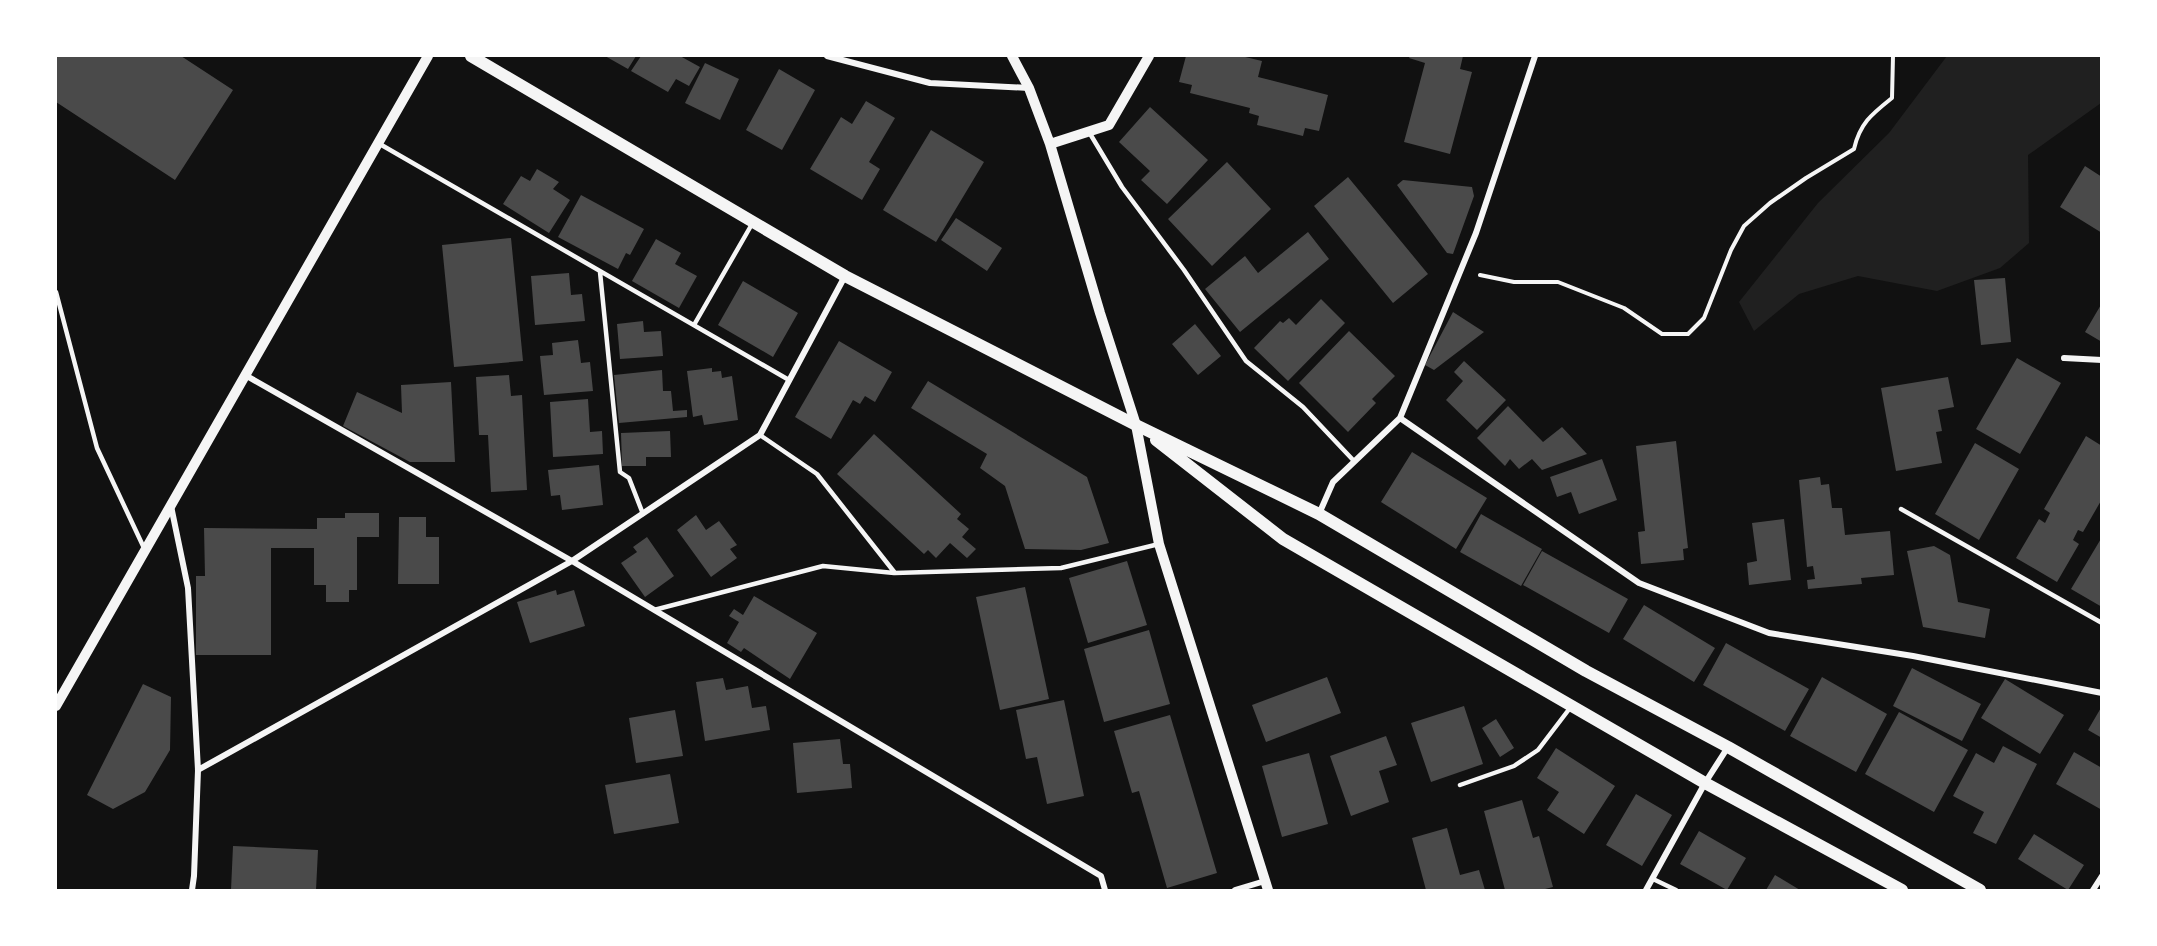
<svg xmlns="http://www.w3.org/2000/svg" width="2157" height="946" font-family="'Noto Serif',serif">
	<rect width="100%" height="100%" fill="#111"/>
	<!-- green -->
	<path fill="#202020" d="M1947,56H2101V103L2028,155L2029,243L2000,268L1937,291L1858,276L1799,294L1754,331L1739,302L1818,203L1889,133Z"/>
	<!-- building -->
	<path fill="#4a4a4a" d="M56,56H181L233,90L175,180L56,102Z
		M605,56H636L628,69Z
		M641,56H680L700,67L689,86L676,79L668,92L631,71Z
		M1186,56H1241L1262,61L1258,77L1328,95L1319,131L1305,128L1303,136L1257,125L1259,116L1249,113L1250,108L1190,93L1192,85L1179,82Z
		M1410,56H1463L1460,69L1472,72L1450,154L1404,142L1425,63L1409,58Z
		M705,63L739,79L720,120L685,103Z
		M779,69L815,90L782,150L746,130Z
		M866,101L895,118L869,162L880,169L862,200L810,169L841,117L852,124Z
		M1150,107L1208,160L1167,204L1141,180L1150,171L1119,142Z
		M931,130L984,162L936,242L883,210Z
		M1227,162L1271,209L1212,266L1168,219Z
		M2085,166L2102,177V233L2060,207Z
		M537,169L559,182L553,189L570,200L549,233L503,204L521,176L530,181Z
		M1348,177L1428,274L1393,303L1314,206Z
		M1403,180L1472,187L1474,196L1453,254L1447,253L1397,185Z
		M581,195L644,229L630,255L626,253L618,269L558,237Z
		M956,218L1002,248L987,271L941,240Z
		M1308,232L1329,259L1240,332L1205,289L1245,256L1258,273Z
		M511,238L523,361L454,367L442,245Z
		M656,239L681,253L675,264L697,276L679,308L632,281Z
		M569,273L571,295L582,294L585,321L535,325L531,276Z
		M2005,278L2011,342L1981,345L1974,280Z
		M743,281L798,313L773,357L718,325Z
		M1321,299L1345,323L1288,381L1254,348L1280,321L1283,323L1289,318L1296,325Z
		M2102,303V342L2085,332Z
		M1453,312L1484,332L1434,370L1425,365Z
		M643,321L644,332L661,331L663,356L620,359L617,324Z
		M1195,324L1221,356L1198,375L1172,344Z
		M1349,331L1395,376L1372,399L1376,403L1348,432L1299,383Z
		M578,340L581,363L590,362L593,391L544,395L540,356L553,355L552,343Z
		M839,341L892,372L875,402L865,396L860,404L853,400L831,439L795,417Z
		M2017,358L2061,383L2020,454L1976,429Z
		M1464,361L1506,400L1477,430L1446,400L1463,381L1454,372Z
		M712,368V372L721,371L722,378L732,376L738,420L704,425L702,415L693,417L687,371Z
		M662,370L663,391H671L673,411L687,410V417L619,423L614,375Z
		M509,375L511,396L522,395L527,490L491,492L488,435H479L476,377Z
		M1948,377L1954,407L1938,410L1942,431L1936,432L1942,463L1896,471L1881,388Z
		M928,381L1087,477L1109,543L1081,550L1025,549L1005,486L980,468L987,454L911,408Z
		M451,382L455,462H410L343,426L357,392L402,413L401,385Z
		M588,399L590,432L602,431L603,454L553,457L550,402Z
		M1508,406L1543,442L1562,427L1587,454L1542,470L1532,459L1519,469L1510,459L1505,466L1477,438Z
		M670,431L671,457H646V466H622L621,433Z
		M874,434L961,514L957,519L969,529L962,537L976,549L967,558L950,543L936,558L928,550L924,554L837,474Z
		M2086,436L2102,446V499L2083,532L2078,530L2073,540L2079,544L2057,582L2016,558L2039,519L2045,523L2050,513L2044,509Z
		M1676,441L1688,548L1683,549L1684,560L1641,564L1638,532L1645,531L1636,446Z
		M1975,443L2019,469L1979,540L1935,514Z
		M1412,452L1487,498L1456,549L1381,502Z
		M1602,459L1617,500L1579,514L1571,492L1557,497L1550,477Z
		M599,465L603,505L562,510L560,495L551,496L548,470Z
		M1820,477L1821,485L1829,484L1832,508H1842L1845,535L1890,531L1894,575L1861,578L1862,584L1808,589L1807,580L1815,579L1813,566L1807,567L1799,480Z
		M345,513H379V537H357V590H349V602H326V585H314V548H271V655H196V576H205L204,528L317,529V518H345Z
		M1481,514L1542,549L1521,586L1460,552Z
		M696,515L706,530L719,521L737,545L730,549L737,558L711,577L677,530Z
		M399,517H426V537H439V584H398Z
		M1784,519L1791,580L1749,585L1747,563L1757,561L1752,523Z
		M647,537L674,576L645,597L621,563L637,552L633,547Z
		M2102,537V607L2071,589Z
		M1934,546L1950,555L1958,602L1990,609L1985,638L1923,627L1907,551Z
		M1542,551L1628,599L1609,633L1523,585Z
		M1127,561L1147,625L1088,643L1069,578Z
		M1025,587L1049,699L1000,710L976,597Z
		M556,590L557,595L574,590L585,626L530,643L517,602Z
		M754,596L817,633L790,679L744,648L741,652L727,643L739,622L729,616L734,609L743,615Z
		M1644,605L1715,648L1694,682L1623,639Z
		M1149,630L1170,704L1104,722L1084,649Z
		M1726,643L1809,689L1785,731L1703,685Z
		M1912,668L1981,704L1962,741L1893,706Z
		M1327,677L1341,713L1266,742L1252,705Z
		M1822,677L1887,714L1856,772L1790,736Z
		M723,678L726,690L748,686L752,708L766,706L770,730L705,741L696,682Z
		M2005,679L2064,715L2040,754L1981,718Z
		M143,684L171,697L170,750L145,792L113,809L87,795Z
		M1064,700L1084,796L1047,804L1037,757L1026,759L1016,710Z
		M1464,706L1483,764L1431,782L1411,723Z
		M2102,706V738L2088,730Z
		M675,710L683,756L636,763L629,718Z
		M1899,712L1968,750L1934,812L1865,774Z
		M1170,715L1217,873L1167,888L1139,791L1132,793L1114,731Z
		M1496,719L1514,748L1500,757L1482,728Z
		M1386,736L1397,765L1379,771L1389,802L1351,816L1330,756Z
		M840,739L843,764H850L852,788L797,793L793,743Z
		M2003,746L2037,764L1996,844L1973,833L1984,812L1953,796L1976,753L1994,763Z
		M1556,748L1615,786L1584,834L1547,810L1559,792L1537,778Z
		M2074,752L2102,768V810L2056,784Z
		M1309,753L1328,824L1282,837L1262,766Z
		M670,774L679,823L614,834L605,785Z
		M1636,794L1672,815L1642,866L1606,845Z
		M1522,800L1533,838L1539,836L1553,887L1541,890H1505L1484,811Z
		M1447,828L1460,875L1479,870L1485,890H1426L1412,838Z
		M1699,831L1746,858L1727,890L1680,864Z
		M2034,834L2084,865L2068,890L2018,859Z
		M233,846L318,850L316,890H231Z
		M1775,875L1800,890H1766Z"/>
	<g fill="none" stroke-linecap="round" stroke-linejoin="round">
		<!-- path -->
		<path stroke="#f5f5f5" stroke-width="4" d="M1480,275L1514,282H1558L1624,308L1662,334H1688L1704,318L1731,250L1744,226L1770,203L1806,178L1854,149C1860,123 1872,114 1892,98L1893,56"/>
		<!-- service -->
		<path stroke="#f5f5f5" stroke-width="4.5" d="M1089,132L1122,187L1184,270L1246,361L1303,407L1354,461
			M378,143L789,380
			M600,272L620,472L629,478L643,514
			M56,292L97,448L144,548
			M694,325L752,224
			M760,435L817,474L895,573L1061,568L1159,544
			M1901,509L2102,623
			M654,610L823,566L894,573
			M1460,785L1514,766L1538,750L1570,708
			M1653,879L1676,890"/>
		<!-- minor -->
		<path stroke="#f5f5f5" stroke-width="6" d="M827,56L930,83L1029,88
			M2064,358L2102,360
			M245,375L572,561L1101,876L1105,890
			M1400,418L1476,233L1535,56
			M171,506L188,588L198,770L194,876L192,890
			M1319,514L1333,482L1400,418L1639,583L1769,633L1913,656L2102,693
			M198,770L572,561L760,435L845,276
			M1235,890L1265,881
			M1646,890L1705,783L1728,747
			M2093,890L2102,876"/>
		<!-- tertiary -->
		<path stroke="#f5f5f5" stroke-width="10" d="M1012,56L1029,88L1050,144L1100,313L1136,425L1159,544L1268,890
			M1050,144L1109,125L1149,56
			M56,706L428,56"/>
		<!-- secondary -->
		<path stroke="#f5f5f5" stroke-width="12" d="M471,56L845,276L1136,425L1319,514L1586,671L1728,747L1980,890
			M1156,440L1283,539L1705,783L1902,890"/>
	</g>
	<!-- border -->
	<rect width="2157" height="946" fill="none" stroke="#ffffff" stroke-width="114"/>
</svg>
